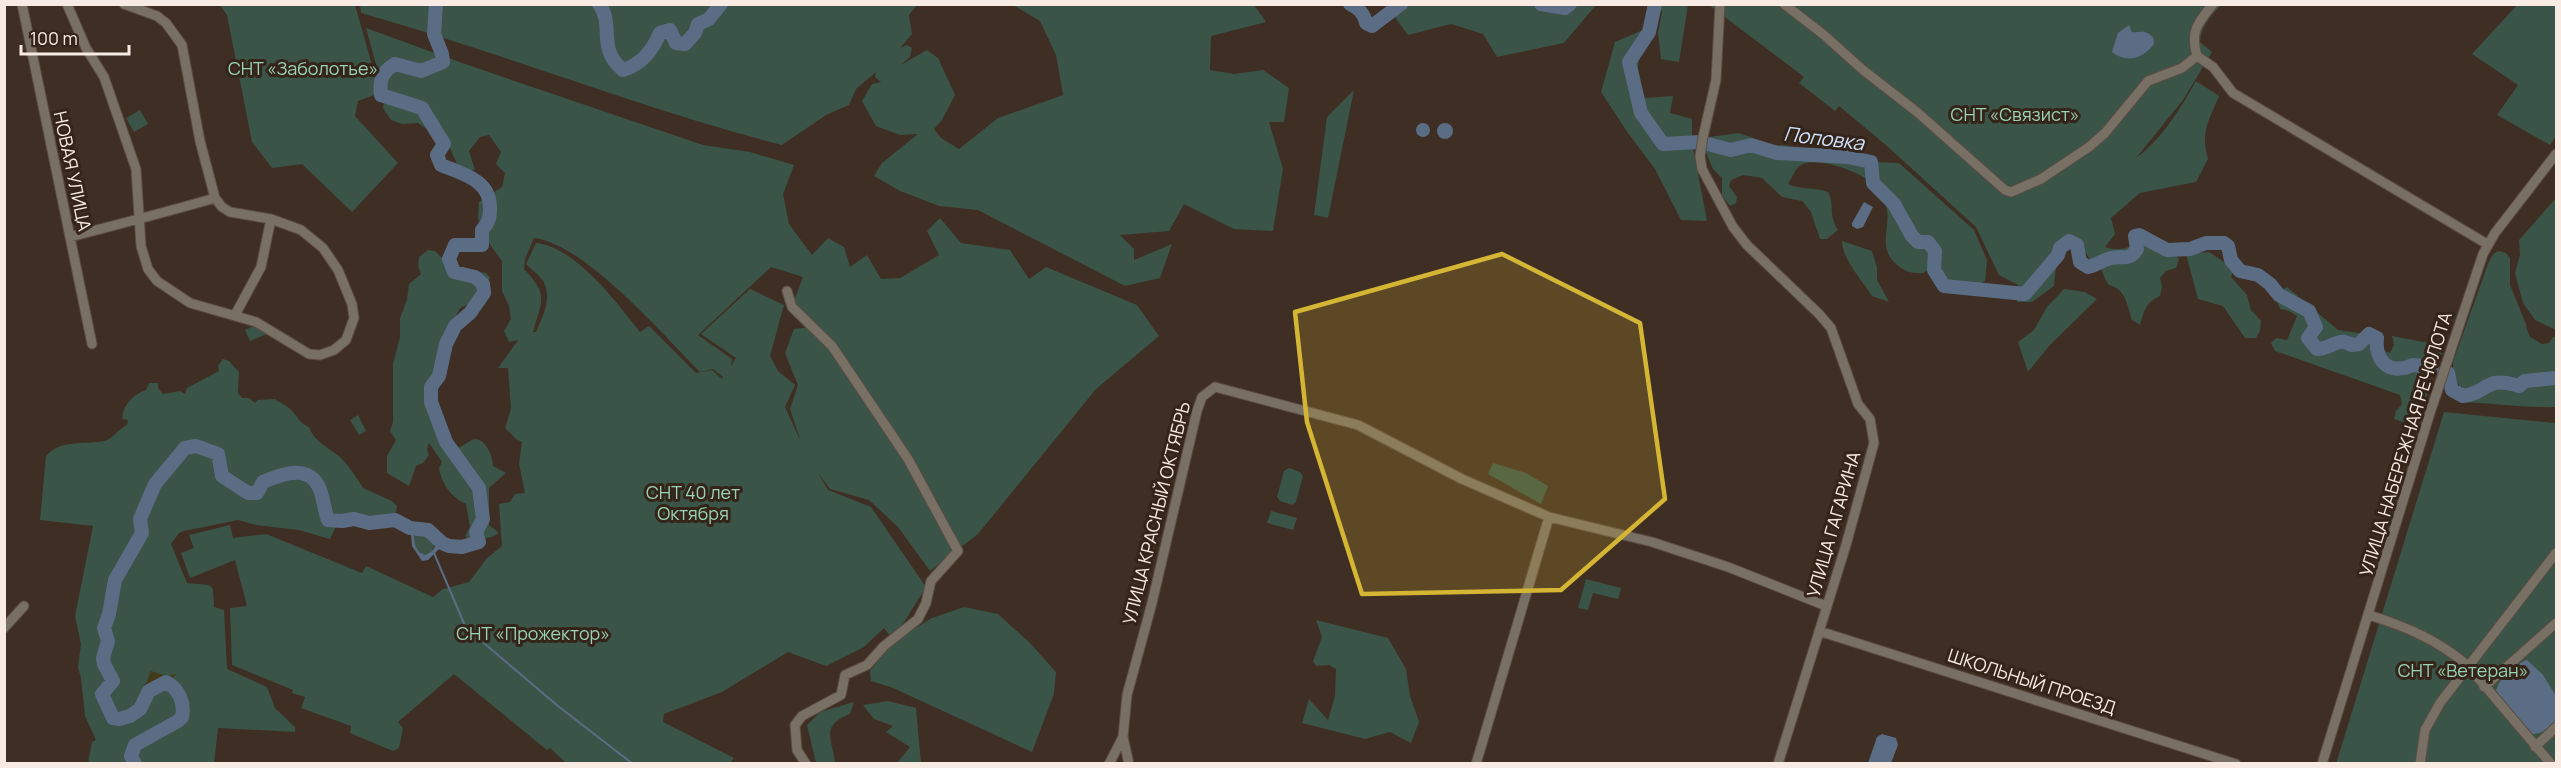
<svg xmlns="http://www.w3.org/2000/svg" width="2561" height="768" font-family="Manrope,sans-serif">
	<rect width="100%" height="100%" fill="#3f2e23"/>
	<!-- green -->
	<path fill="#3a5447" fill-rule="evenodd" d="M2518,4L2556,5V136L2550,145L2497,115L2518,85L2472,54Z
		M220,5H355L380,93L358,101L355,116L398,163L352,212L302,164L272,168L252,142L227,15Z
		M360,5H917L909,15L912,34L900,48L907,45L912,48L910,57L901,65L927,50L938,58L955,95L942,120L934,129L941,138L959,149L998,118L1063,95L1056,55L1040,21L1013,5H1254L1266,22L1211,36L1210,70L1234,74L1263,70L1289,88L1284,122H1269L1283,169L1273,231L1234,229L1184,204L1169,231L1120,235L1134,249V260L1172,244L1160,278L1125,286L978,210L939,206L900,191L874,176L882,163L918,134L900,135L876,126L862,101L872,84L881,82L875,77L876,72L856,89L849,105L826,115L782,145C639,108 503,53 361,13Z
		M1386,5H1596L1564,43L1497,57L1483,34L1451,24L1408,35Z
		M1659,5H1688L1679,62L1661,59L1658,33L1662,12Z
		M1709,5H2221C2211,16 2201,26 2200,42L2212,52L2183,100L2136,158C2161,140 2181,108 2196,81L2219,96C2209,120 2200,133 2208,159L2196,182L2140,193L2111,218L2115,234L2105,247C2137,259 2147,216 2179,259L2176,268L2166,271L2160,278L2162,287L2160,296C2146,302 2144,311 2140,325L2132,320C2127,305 2126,289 2109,285C2103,278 2103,270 2098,263H2092L2080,244L2071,246L2056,266L2054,286L2032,302H2017L2018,285L1999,275L1976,227L1887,146L1839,106L1835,111L1799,83L1804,77Z
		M366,28L465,64L703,145L750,152L794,165L783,194L789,224L812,255L828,238L844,247L850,267L867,255L881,279L900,278L939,255L927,231L940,218L961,243L1010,250L1029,279L1046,267L1137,305L1159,336L1096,389L978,534L930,571L898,527L869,500L830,489L818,473L828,490L871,507L926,587L901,627L889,635L884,628L864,647L826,666L788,652L722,692L664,714L663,722L734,758L730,763H566L550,748L547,750L454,674L398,722L403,728L399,748L393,751L350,733L351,726L301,708L305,697L292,693L293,690L232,665L230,608L247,606L235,560L190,578L181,553L194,548L189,535L230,525L233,538L266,534L362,573L366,566L433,597L443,589L469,582L487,558L502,546L499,504L510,502L515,494L525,493L519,464L522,442L516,439L505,428L511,409L508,368H498L518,340L509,342L504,331L511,319L509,306L502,291V261L486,239L478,218L479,202L502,187L505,173L496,164L501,152L489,135L480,137L469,151L475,170H466L458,166L448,144L418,123L402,124L391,120L383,108L385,97ZM534,238C585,244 663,335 700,372L713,369L723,377L722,379L712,370L696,373L649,326L640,332C617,303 576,247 536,243L526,264C531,269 539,275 543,281C553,297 542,318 536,332H533C541,301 550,296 524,269L525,259ZM771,267L803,277L794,301L810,319L811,327L794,329L785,353L798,385L790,409L801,442L785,407L795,385L778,371L770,356L784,305L750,289L701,334L736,358L731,366L732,359L698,335Z
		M1643,30L1638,68L1644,98L1673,96L1670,113L1692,119V142L1707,221L1681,220L1655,169L1628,133L1601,92L1615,42Z
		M1354,90L1328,218L1314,215L1327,117Z
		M140,110L148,124L134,132L126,118Z
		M1738,133L1751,137L1762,146L1783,145L1804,150L1839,149L1875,162L1899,163L1974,230L1987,260L1985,281L1972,287L1960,282H1946L1938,271L1930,267L1924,273C1913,274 1904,272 1895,263C1878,247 1890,229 1887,210C1886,201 1877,188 1871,182C1858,171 1816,156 1801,165C1795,168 1792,178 1788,184C1799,190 1815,187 1828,192C1835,205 1828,215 1838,230L1827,239H1820L1811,212L1802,201L1782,197L1762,178L1743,175L1731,180L1729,186L1737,197L1736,203L1730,206L1722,195V178L1713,169L1705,150L1710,137Z
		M2556,198V330L2535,320L2523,303L2515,273L2520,255L2519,240Z
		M1842,241L1872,251L1877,267V280L1889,302L1872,296C1862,280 1842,259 1842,241Z
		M428,250L435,251L449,265L448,272L452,277L469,276L475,271L486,273L490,278L475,301L460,308L444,339L441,361L445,375L444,379L432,382L439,427L438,433L450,437V442L445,446L448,450C459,451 468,440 475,439C486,439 493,457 493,466L506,473L489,488V525L499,533L492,537L472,541L465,536L470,527L466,504C451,497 442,485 439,468L442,462L429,443L427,449L429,455L423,463L416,466L409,486L387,473V456L396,440L390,431L393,422V364L400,337V318L407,300L409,284L421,274L418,266L419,257Z
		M2499,251L2506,253L2510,258V285L2526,324L2527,330L2530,337L2542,344L2549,343L2553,337H2556V407C2523,408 2492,403 2459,402L2460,388L2453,370V362L2488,264L2493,254Z
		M2209,252L2234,269L2231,277L2247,295L2251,310L2261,321L2260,331L2256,338H2245L2223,306L2198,299L2186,254Z
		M2287,287L2338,330L2366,334L2381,350L2390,353L2394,345L2392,336L2440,345L2442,354L2427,365C2429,370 2432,374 2431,379C2431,389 2418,418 2412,425L2394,419L2396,411L2402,404L2400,395L2275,351L2271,343L2276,338L2287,340L2297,316L2289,311L2280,309L2277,301L2279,292Z
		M2064,289L2085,292L2097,299L2050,345L2028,372L2018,342L2034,330L2047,307Z
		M254,326L267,334L250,341L245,330Z
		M223,359L229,361L239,372L238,393L242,398H249L255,403L258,400L275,399C280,403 287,405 291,410C297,416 301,424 309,427C315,444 333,449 343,460C351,469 357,478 363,488L392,501L397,506L396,513L367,521L358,514L340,518L330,539L299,530L256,525L238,520L184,531L179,533L171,544L187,583L209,585L213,589L214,607L224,610L227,669L267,687L275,708L295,727V732L218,728L214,764L88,763L92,742L96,740L85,716L81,678L78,667L81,644L75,616L93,526L40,520L46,456C61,439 83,445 104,441C112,440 119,428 127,425L128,420L122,419C123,405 132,395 146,390L149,383H158V388L163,394L180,391L185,394L187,388L219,371L218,366ZM160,674L171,679L170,682L153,691L144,686L149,679Z
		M2444,412L2556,423V763L2336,764Z
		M358,415L366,431L359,435L350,420Z
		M1493,463L1526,473L1548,486L1541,504L1488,474Z
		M1289,468L1300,472L1303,476L1296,502L1292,505L1280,501L1277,497L1284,471Z
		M1271,511L1297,518L1293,530L1267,523Z
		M420,529L430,535L429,541L435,543L432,551L425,555L419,552L415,545L413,531Z
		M1586,579L1621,588L1618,599L1593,593L1588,610L1578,608Z
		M964,607L998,614L1030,643L1056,672L1054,694L1032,752L893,688L871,681L870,671L895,640L932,618Z
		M1316,620L1388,638L1406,669L1410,696L1419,722L1411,743L1390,732L1365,739L1302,723L1309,699L1328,720L1335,696L1336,669L1329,665L1316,666L1313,661L1322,637Z
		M888,701L916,708L921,763H897L910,747L886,732L893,726L874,719L863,705Z
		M854,702L850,714C820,726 832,737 835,763H816L807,725L820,712Z"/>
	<!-- sand -->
	<path fill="#423a19" d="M151,671L166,676L177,674L171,679V685L164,683L148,697L143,692Z"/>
	<!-- water -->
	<path fill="#5b6d85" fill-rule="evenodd" d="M2129,25L2132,32C2143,33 2143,29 2153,37L2154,44C2143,58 2128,64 2112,52L2118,33Z
		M1416 130a7 7 0 1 1 14 0a7 7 0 1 1-14 0Z
		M1437 131a8 8 0 1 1 16 0a8 8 0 1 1-16 0Z
		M1864,202L1873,207L1863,227L1857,229L1852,226V223Z
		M351,514H358L364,521L363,524L356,525L351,521H342L339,518Z
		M420,525L429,527L449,546H442L428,560L422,561L412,546L411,533L403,526ZM420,529L439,541L432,551L425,555L419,552L415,545L413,531Z
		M2527,660L2543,675L2556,696V722L2542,732L2530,735L2496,691C2500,677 2514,665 2527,660Z
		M1882,734L1896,738L1898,745L1891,763H1868L1877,737Z"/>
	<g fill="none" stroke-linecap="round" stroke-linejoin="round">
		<!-- stream -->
		<path stroke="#5b6d85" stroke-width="2" d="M434,553L466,628L558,706L633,764"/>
		<!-- river -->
		<path stroke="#5b6d85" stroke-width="14" d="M599,4C615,25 596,48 623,70C642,64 652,51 660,33L670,30L676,43L685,44L695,33L698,24L709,19L721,4
			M1350,4C1359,9 1364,13 1366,23L1372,26L1401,4
			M1541,4L1565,8L1570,4
			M1655,4L1649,32L1629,62L1641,113L1663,144L1700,142L1731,150L1751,145L1777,153L1848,157L1871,162L1873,183L1894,204L1912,236L1918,242H1928L1935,251L1934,270L1944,286L2025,294L2058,255L2060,248L2069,241L2077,245L2080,262L2088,267C2097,265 2103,260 2111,258C2122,255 2129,262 2137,249L2135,236L2139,235L2167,250L2190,249L2206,243H2224L2228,246L2231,260L2240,271L2258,275L2270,284L2279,295L2309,311L2316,327L2308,338L2317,349C2331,349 2339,336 2351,345L2359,344L2369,334L2377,338C2375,356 2384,372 2404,368C2410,367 2408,366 2414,365C2420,365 2427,368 2433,369
			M2448,373L2452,390L2463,396C2489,393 2484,375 2519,386L2525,381L2556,378
			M135,764L131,756L135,745L178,721L182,717C185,703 179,689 166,682L149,691L140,709L130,716L119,719L113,718L102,694L113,681L104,664L103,658L108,641L104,628L109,614L115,580L142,533L140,519L155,484L185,448L196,446L218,454L222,476L248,493H257L263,482C286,472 314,463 322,496C324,504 325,512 328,520L342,521L354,519L369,523L395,520L410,528L428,530L442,543L449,546L462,547L479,542L476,532L483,519L479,488L446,442L431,402V387L439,376L446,344L455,326L470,313L484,293L483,284L475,277L454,272L449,259L455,245H482V230C488,223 490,219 490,209C491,180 463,174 441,165L437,155L444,144L422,108L381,95C379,80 382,72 395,64L421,71L443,62L442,54L434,34L436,4"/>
		<defs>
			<path id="minor" d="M22,4L92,344
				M67,4L86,48L104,77L136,169L141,246L148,269L157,281L190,303L256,322L309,354L320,355L334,350L346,340L354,318L352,304L338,270L323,248L301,230L271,219L230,212L222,207L215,198C167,212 119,224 70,237
				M124,4L157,16L166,23L182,45L200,141L215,198
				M1720,4L1716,80L1703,137L1700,156L1702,169L1733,227L1747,245L1819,314L1831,328L1858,404L1870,419L1874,443L1846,545L1778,764
				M1784,4L1824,35L1863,70L1917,112L2005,190L2011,192L2041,179L2089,147L2105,133L2148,81L2182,68L2197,56
				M2213,4C2197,24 2190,31 2197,56L2213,67L2233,93L2487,244
				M787,291L792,307L832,346L908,459L958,551L931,581L926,603L918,619L884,646L867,665L845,675L841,695L802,716L795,725L797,750L806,764
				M235,315L261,267L271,219
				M2369,615C2407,627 2438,640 2468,666L2551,764
				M4,628L24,606
				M1819,631L2236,764
				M2484,687L2556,623
				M2535,747L2556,727
				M1109,764L1123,737
				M1129,764L1123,737L1127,695L1152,603L1197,411L1202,397L1215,387L1358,425L1462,479L1549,517L1652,542L1728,567L1826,606
				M1476,764L1549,517
				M2322,764L2430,413L2483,254L2495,233L2556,154
				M2420,764L2425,730L2440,703L2556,553"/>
		</defs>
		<!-- minor casing -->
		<use href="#minor" stroke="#5c4c42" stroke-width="11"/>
		<!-- minor -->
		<use href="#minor" stroke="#797065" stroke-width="9"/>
	</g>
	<!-- marked area -->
	<path fill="#d5b534" fill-opacity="0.2" stroke="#d5b534" stroke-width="4.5" stroke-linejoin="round" d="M1502,254L1640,323L1665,499L1561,590L1362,594L1307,422L1295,312Z"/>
	<g text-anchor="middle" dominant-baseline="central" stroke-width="6" stroke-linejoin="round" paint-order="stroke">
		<!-- park labels -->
		<g font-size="18" fill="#98d3b5" stroke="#352419">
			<text x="303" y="68">СНТ «Заболотье»</text>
			<text x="2015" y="114">СНТ «Связист»</text>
			<text x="693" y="492">СНТ 40 лет<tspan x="693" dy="21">Октября</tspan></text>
			<text x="533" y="633">СНТ «Прожектор»</text>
			<text x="2463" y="670">СНТ «Ветеран»</text>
		</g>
		<!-- street labels -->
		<g font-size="18" fill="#f7ebe4" stroke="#352419">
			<text transform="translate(73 171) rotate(78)">НОВАЯ УЛИЦА</text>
			<text transform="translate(2405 444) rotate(-73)">УЛИЦА НАБЕРЕЖНАЯ РЕЧФЛОТА</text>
			<text transform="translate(1156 513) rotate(-76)">УЛИЦА КРАСНЫЙ ОКТЯБРЬ</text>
			<text transform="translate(1833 524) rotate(-74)">УЛИЦА ГАГАРИНА</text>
			<text transform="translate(2032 681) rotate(18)">ШКОЛЬНЫЙ ПРОЕЗД</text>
		</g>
		<!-- water labels -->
		<g font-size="20" font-style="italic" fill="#cee2fe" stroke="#352419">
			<text transform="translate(1824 138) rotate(7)">Поповка</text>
		</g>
	</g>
	<!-- border -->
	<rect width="2561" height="768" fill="none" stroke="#f7ebe4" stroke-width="12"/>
	<!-- scale -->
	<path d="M21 45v9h108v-9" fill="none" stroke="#f7ebe4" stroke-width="3"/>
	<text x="30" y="45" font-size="18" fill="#f7ebe4" stroke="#352419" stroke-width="4.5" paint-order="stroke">100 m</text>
</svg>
